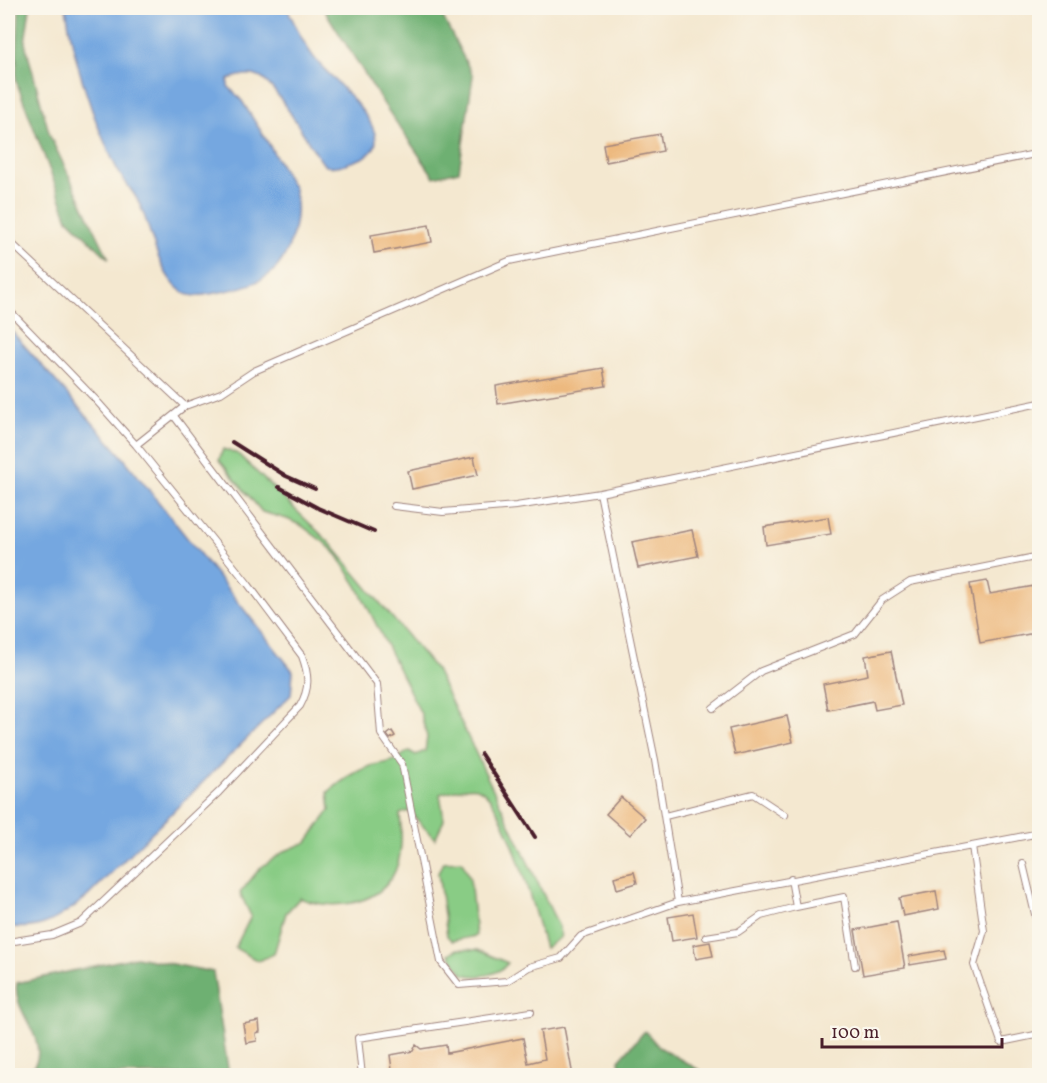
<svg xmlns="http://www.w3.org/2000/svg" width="1047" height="1083" font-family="Vollkorn,serif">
	<rect width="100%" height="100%" fill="#fbf7ec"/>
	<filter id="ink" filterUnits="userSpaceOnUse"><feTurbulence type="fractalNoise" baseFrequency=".0167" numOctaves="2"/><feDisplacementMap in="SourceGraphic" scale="12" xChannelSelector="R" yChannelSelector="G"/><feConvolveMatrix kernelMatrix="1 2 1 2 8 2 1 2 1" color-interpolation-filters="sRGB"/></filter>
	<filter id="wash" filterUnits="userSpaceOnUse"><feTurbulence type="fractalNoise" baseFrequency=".008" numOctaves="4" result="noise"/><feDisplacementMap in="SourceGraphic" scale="24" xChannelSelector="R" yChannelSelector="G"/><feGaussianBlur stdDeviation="1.35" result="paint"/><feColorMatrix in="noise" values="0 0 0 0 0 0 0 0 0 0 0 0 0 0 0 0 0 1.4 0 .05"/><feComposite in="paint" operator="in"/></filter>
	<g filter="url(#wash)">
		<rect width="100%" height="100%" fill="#f4e8d0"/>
		<!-- green -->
		<path fill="#89cc85" stroke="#6a7658" stroke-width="1.5" d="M223,449L238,454L330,543L436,670L558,925L561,937L545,948C536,918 505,796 477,788C467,785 450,792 440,794L444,820L435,839L409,811L400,814C402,834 403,859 392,877C374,907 328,910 300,898L286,913L274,954L258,961L235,948L251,916L240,893L260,868L285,851L307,842L330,810L328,792C342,781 356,770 374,765C393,761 391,763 409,751L416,755L425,751L427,737L421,714L357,586L338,556L326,544L302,526L287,519L262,512L219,460Z
			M462,861L470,879L476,936L452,941L447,936L438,873L443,862Z
			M457,949L478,950L508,963C498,976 477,978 463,974L449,954Z"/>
		<!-- forest -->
		<path fill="#6eb072" stroke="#5c684e" stroke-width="1.5" d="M19,8H30L25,43L50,136L109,259L68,219L16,81Z
			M323,8H444L442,15L473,76L459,171L434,177L385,106Z
			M136,957L213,972L229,1075H28C30,1071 36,1064 37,1059C43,1032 12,1010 17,983Z
			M645,1031L659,1047L708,1075H621L619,1060Z"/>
		<!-- water -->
		<path fill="#74a7e0" stroke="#5f6386" stroke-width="1.5" d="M66,8H287C295,24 302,42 313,56C327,77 410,140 360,159C348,163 338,168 325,166C310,148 277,84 259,77C250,73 237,75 228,80V86L242,101L267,141L294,189C301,216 291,260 267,276C253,286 232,290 216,293C204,295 190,299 181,291C155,270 153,230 138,201C132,189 122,180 116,167C93,121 73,59 66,8Z
			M8,327L122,456L293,671L291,695L87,897C62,916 41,933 8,926Z"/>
		<g id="blocks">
			<!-- building -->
			<path fill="#edb97f" d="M660,134L663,151L606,162L603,144Z
				M429,225L432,242L374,253L371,235Z
				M603,368L606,386L498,404L496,386Z
				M474,457L478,475L412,489L408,471Z
				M828,517L831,534L766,545L764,527Z
				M692,530L698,556L638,568L632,542Z
				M987,581L990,594L1040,585V632L980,643L970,584Z
				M891,651L902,705L875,710L873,701L828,710L823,684L868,675L865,656Z
				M787,716L793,742L735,755L729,729Z
				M392,731L395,736L390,739L387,735Z
				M621,797L645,818L630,835L606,814Z
				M634,872L637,883L617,889L614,877Z
				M936,891L939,909L903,916L899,898Z
				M693,913L697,937L672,941L668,917Z
				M897,922L905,968L863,975L855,930Z
				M710,942L713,956L696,959L693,945Z
				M944,950L946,959L910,965L909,956Z
				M259,1021L260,1032L256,1033L257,1041L246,1043L243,1024Z
				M564,1027L573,1076H393L390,1055L413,1051L416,1045L421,1049L446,1045L447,1053L523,1038L528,1063L545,1059L540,1031Z"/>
		</g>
	</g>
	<g filter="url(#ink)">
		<use href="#blocks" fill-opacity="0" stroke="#9f847e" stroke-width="1.5"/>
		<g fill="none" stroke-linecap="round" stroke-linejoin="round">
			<defs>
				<path id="service" d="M8,240L185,406L221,393L254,371L509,261L1040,153
					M8,309L95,399L136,445L248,584L302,656C309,675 310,688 300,706L219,792L81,923L52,935L8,942
					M174,416L377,684L381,734L402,764L441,962L459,985L507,981L529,967L561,958L581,936L678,902L1040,833
					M136,445L185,406
					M600,493L655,760L678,902
					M394,506L443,512L516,506L600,493L1040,403
					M713,708L761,671L855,634L882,600L910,582L1040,556
					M665,816L753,794L785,815
					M972,846L984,931L974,965L1001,1042L1040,1034
					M1023,864L1040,935
					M791,879L796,907L844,897L855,966
					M706,937L738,932L761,916L796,907
					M362,1076L358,1038L531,1012"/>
			</defs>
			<!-- service casing -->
			<use href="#service" stroke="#9f847e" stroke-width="8"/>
			<!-- service -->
			<use href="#service" stroke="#fff" stroke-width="6"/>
			<!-- rail -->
			<path stroke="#4a1f2b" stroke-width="4" d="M232,442L286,476L315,489
				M279,487L318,508L374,532
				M481,754L535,837"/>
		</g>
	</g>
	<!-- margin -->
	<rect width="1047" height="1083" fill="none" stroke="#fbf7ec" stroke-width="30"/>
	<!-- scale -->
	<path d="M822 1038v9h180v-9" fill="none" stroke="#4a1f2b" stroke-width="3"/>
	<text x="831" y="1038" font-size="18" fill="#4a1f2b" stroke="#fbf7ec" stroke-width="4.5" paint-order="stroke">100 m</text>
</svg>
